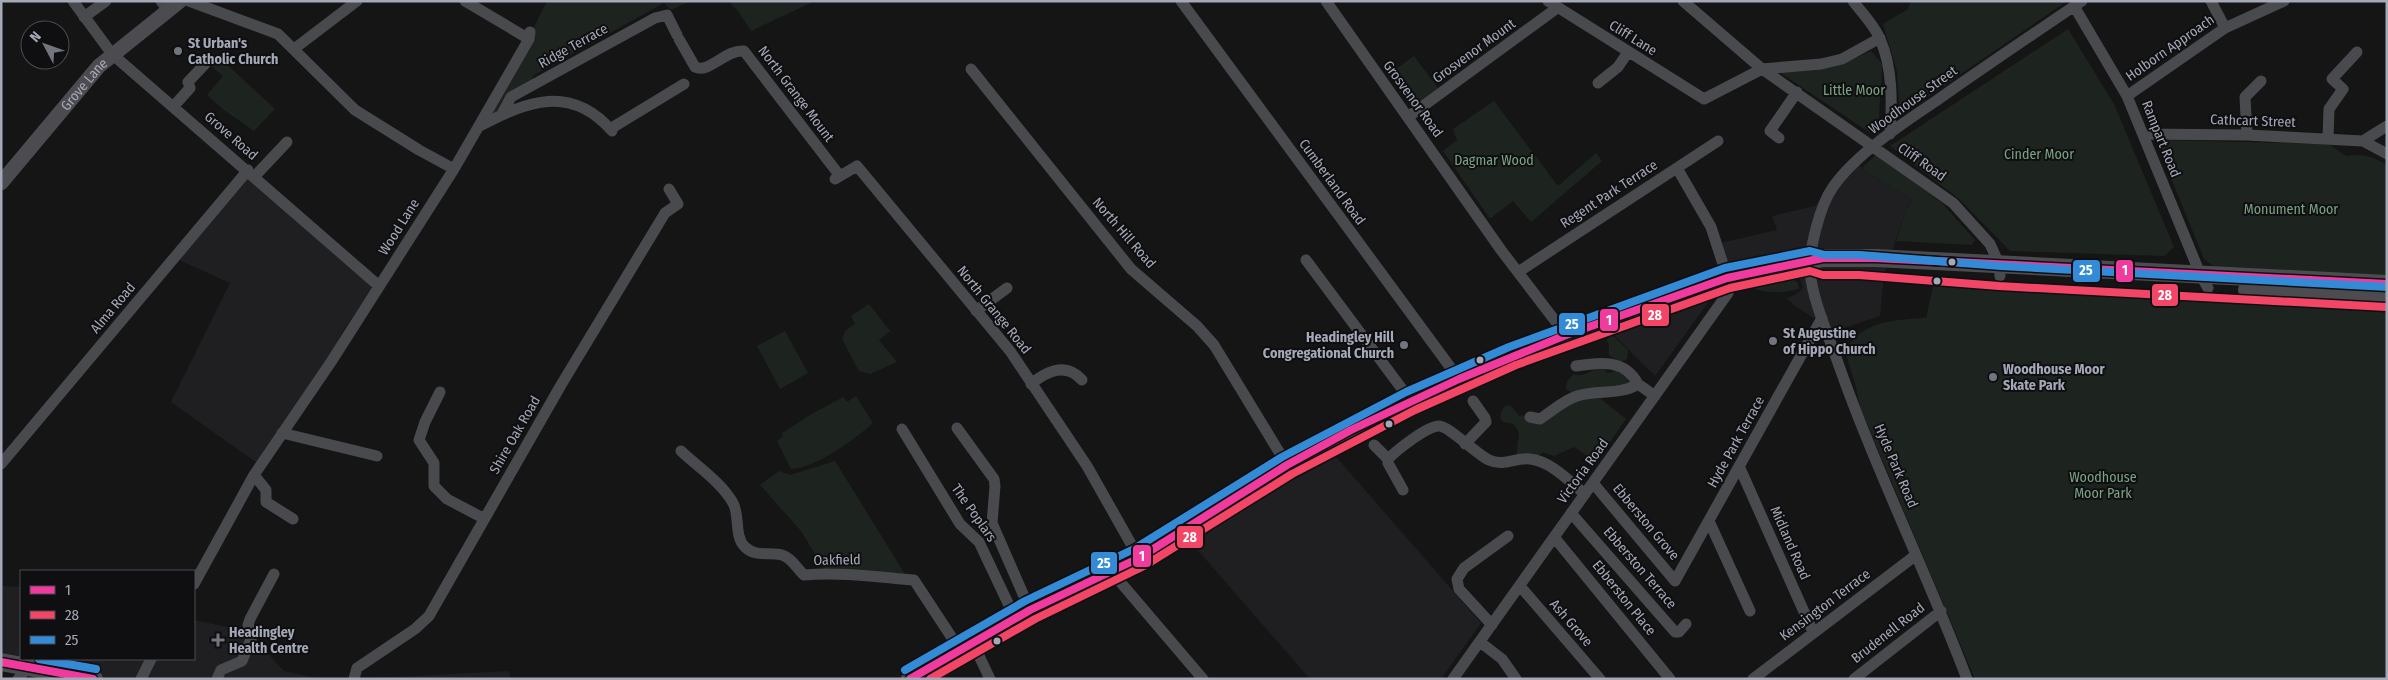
<svg xmlns="http://www.w3.org/2000/svg" width="2388" height="680" font-family="'Fira Sans Condensed',sans-serif">
	<rect width="100%" height="100%" fill="#151515"/>
	<!-- built -->
	<path fill="#1f1f21" d="M1857,162L1864,170L1912,200L1905,213L1884,274L1880,316L1834,331L1795,306L1787,298L1797,294L1803,288L1792,257L1729,270L1720,243L1777,230L1772,216L1815,206Z
		M248,176L373,286L342,333L327,361L257,463L171,402L230,283L177,259Z
		M1717,290L1655,376L1606,327Z
		M1331,451L1481,623L1441,679H1310L1188,539L1272,484Z
		M1,586L21,587V658L1,654Z
		M194,620L247,631L284,671L322,679H65L28,659H194Z
		M509,671L511,679L375,678Z"/>
	<!-- green -->
	<path fill="#1d241f" d="M547,1H691L671,10L664,3L534,75L531,81L498,111L491,114Z
		M728,1H815L751,31L738,11Z
		M1911,1H2067L1900,116L1897,72L1883,24L1908,9Z
		M2068,29L2114,104L2174,247L2164,256L2010,251L1958,198L1890,146Z
		M1871,51L1882,64C1882,81 1880,96 1879,113C1879,120 1880,126 1880,133L1875,136L1779,72L1839,65Z
		M1414,56L1438,88L1412,107L1388,75Z
		M220,58L275,109L254,131L224,110L207,95L223,76L211,66Z
		M1494,101L1558,186L1596,153L1602,161L1531,222L1513,201L1490,219L1443,151L1457,140L1453,129Z
		M2159,140L2324,144L2330,145L2346,156C2362,153 2373,156 2387,165V281L2220,271L2204,259L2157,144Z
		M1876,155L1942,203L1975,240L1972,245L1896,241L1905,213L1912,200L1864,170L1863,167Z
		M1788,276L1798,283L1799,289C1779,294 1767,293 1748,287L1753,284Z
		M1934,282L1973,283L2387,308V679H1975L1860,407L1856,387L1845,351C1863,320 1894,320 1926,318Z
		M869,304L890,331L879,340L897,362L870,374L859,371L842,339L845,331L855,324L851,316Z
		M785,331L808,373L780,389L757,346Z
		M1612,335L1628,350L1627,359L1620,362L1609,355V344L1606,340Z
		M1604,369L1607,373L1621,370L1630,378L1629,383L1619,387L1590,390L1626,419L1596,462L1574,447L1554,456L1543,452L1536,458H1516L1519,433L1514,424L1503,422L1500,418L1502,410L1506,405L1511,406L1519,416L1523,415L1531,423L1574,394L1566,389L1567,382L1573,374C1583,377 1586,373 1595,370C1598,369 1601,370 1604,369Z
		M856,396L873,423C854,440 816,468 791,469L777,441L783,436L782,433L810,415L843,397L847,402Z
		M835,461L905,574L828,568L825,571L801,531L760,485L779,471L790,475Z"/>
	<g fill="none" stroke-linecap="round" stroke-linejoin="round">
		<!-- minor -->
		<path stroke="#494a4e" stroke-width="11" d="M73,1L112,54L379,286
			M161,1L168,10
			M189,1L278,34L355,110L419,150L454,169
			M465,1L529,39
			M1181,1L1459,379
			M1326,1L1501,250L1566,335
			M1548,1L1704,99L1762,69L1821,64L1842,59L1880,38
			M1683,1L1762,69L1953,203L1990,244L1999,264L2000,276
			M1853,1C1862,13 1875,26 1880,39C1893,68 1892,103 1890,134
			M2211,1L2225,28
			M2074,6L2127,96L2201,276L2208,288
			M84,17L106,1
			M679,39L695,67C709,74 726,49 744,51L840,176
			M294,49L357,1
			M971,69L1131,269L1197,326L1214,345L1287,465
			M1598,83L1618,67L1628,52
			M2127,96L2225,28L2284,1
			M173,107L190,88L188,82L205,64
			M502,114L511,97L655,18L667,15L677,35
			M1408,117L1557,8
			M480,126C527,101 571,84 612,131
			M610,129L684,84
			M2143,134L2247,135L2363,141L2387,154
			M2247,135L2245,97L2261,81
			M1779,138L1770,131L1797,92
			M2328,139L2329,109L2343,89L2332,79L2357,52
			M2363,141L2387,126
			M1677,168L1711,227L1722,261
			M255,176L287,142
			M835,179L857,166L1010,351L1087,466L1139,558
			M1306,260L1411,401
			M1518,272L1718,141
			M976,311L1007,288
			M1576,366C1600,362 1625,359 1638,384
			M1031,384C1047,371 1066,362 1082,380
			M440,392L425,422L419,440L434,463V486L447,499L483,518
			M1530,417L1540,419C1552,411 1564,400 1577,396C1598,389 1619,396 1638,384L1655,396
			M957,428L994,479L995,486L992,523L1030,610
			M902,429L960,524L979,542L1015,618
			M282,433L377,456
			M1465,444L1486,422L1485,418L1473,401
			M1374,445L1388,459
			M681,451C698,467 722,483 733,503C740,515 734,537 745,547C755,557 770,552 782,555C792,558 797,569 804,575C841,572 877,577 914,580L960,650
			M1,464L248,170
			M1739,466L1813,632
			M254,475L266,490V502L293,519
			M1593,483L1675,581L1822,318
			M1403,490L1388,463V459C1397,450 1427,426 1439,426C1449,426 1476,454 1489,460C1504,467 1516,457 1530,459C1551,461 1570,482 1585,494
			M1571,513L1675,632H1679L1686,624
			M1709,521L1750,611
			M1554,537L1670,679
			M1112,570L1116,577L1203,679
			M194,584L254,475L331,362L454,169L529,39L530,32
			M1520,586L1600,679
			M1492,625L1459,589L1457,579L1464,568L1508,536
			M1480,642L1502,659L1516,679
			M973,643L990,679
			M18,679L29,666
			M141,679L151,659
			M217,679L221,670L242,661L253,634L248,625L250,619L274,574
			M354,679L357,668L415,629L429,616L561,385L665,213L678,204L669,189
			M1453,679L1728,293L1729,283L1727,278
			M1753,679L1916,555
			M1854,679L1941,611
			M1967,679C1927,573 1876,471 1838,363C1829,337 1812,299 1810,271C1809,249 1820,205 1833,187C1855,155 1903,123 1936,101C1984,67 2033,34 2082,1"/>
		<!-- major -->
		<path stroke="#4c4c50" stroke-width="15" id="s1" d="M1,183L99,66L180,1"/>
		<!-- highway -->
		<path stroke="#4c4c50" stroke-width="18" d="M2247,290L2387,297
			M1,662L94,679
			M910,679L1030,610L1139,558L1287,465L1351,430L1459,379L1566,335L1727,278L1823,258H1875L2387,284"/>
		<defs>
			<path id="bus-1" d="M1,662L93,679
				M910,679L1030,610L1139,558L1287,465L1351,430L1459,379L1566,335L1727,278L1823,258H1875L2387,284"/>
			<path id="bus-2" d="M930,679L1035,619L1144,566L1292,474L1415,410L1516,365L1730,288L1810,271L1823,275H1859L1999,286L2386,307"/>
			<path id="bus-3" d="M39,659L96,669
				M905,670L1025,601L1134,549L1282,457L1406,392L1509,347L1725,268L1810,251L1825,255H1860L2001,266L2387,287"/>
		</defs>
		<!-- bus-1 casing -->
		<use href="#bus-1" stroke="#0f0f11" stroke-width="11"/>
		<!-- bus-2 casing -->
		<use href="#bus-2" stroke="#0f0f11" stroke-width="11"/>
		<!-- bus-3 casing -->
		<use href="#bus-3" stroke="#0f0f11" stroke-width="11"/>
		<!-- bus-1 -->
		<use href="#bus-1" stroke="#f13a9d" stroke-width="8"/>
		<!-- bus-2 -->
		<use href="#bus-2" stroke="#f34667" stroke-width="8"/>
		<!-- bus-3 -->
		<use href="#bus-3" stroke="#338bd7" stroke-width="8"/>
	</g>
	<!-- markers -->
	<g fill="#73757e" stroke="#0f0f11" stroke-width="2">
		<circle cx="178" cy="51" r="5"/>
		<circle cx="1773" cy="341" r="5"/>
		<circle cx="1404" cy="345" r="5"/>
		<circle cx="1993" cy="377" r="5"/>
		<path d="M215.5 632.5h5v5h5v5h-5v5h-5v-5h-5v-5h5z"/>
	</g>
	<g fill="#a5a9b7" stroke="#0f0f11" stroke-width="2">
		<circle cx="1952" cy="262" r="4.5"/>
		<circle cx="1937" cy="281" r="4.5"/>
		<circle cx="1480" cy="360" r="4.5"/>
		<circle cx="1389" cy="424" r="4.5"/>
		<circle cx="997" cy="641" r="4.5"/>
	</g>
	<g text-anchor="middle" dominant-baseline="central" stroke-width="4" stroke-linejoin="round" paint-order="stroke">
		<!-- street labels -->
		<g font-size="14" fill="#a5a9b7" stroke="#0f0f11">
			<text transform="translate(1633 38) rotate(32)">Cliff Lane</text>
			<text transform="translate(573 46) rotate(-29)">Ridge Terrace</text>
			<text transform="translate(2170 48) rotate(-35)">Holborn Approach</text>
			<text transform="translate(1474 51) rotate(-36)">Grosvenor Mount</text>
			<text stroke="none"><textPath href="#s1" startOffset="129">Grove Lane</textPath></text>
			<text transform="translate(796 94) rotate(53)">North Grange Mount</text>
			<text transform="translate(1413 99) rotate(54)">Grosvenor Road</text>
			<text transform="translate(1913 100) rotate(-36)">Woodhouse Street</text>
			<text transform="translate(2253 121) rotate(2)">Cathcart Street</text>
			<text transform="translate(231 136) rotate(41)">Grove Road</text>
			<text transform="translate(2161 139) rotate(68)">Rampart Road</text>
			<text transform="translate(1922 162) rotate(35)">Cliff Road</text>
			<text transform="translate(1332 182) rotate(54)">Cumberland Road</text>
			<text transform="translate(1609 194) rotate(-33)">Regent Park Terrace</text>
			<text transform="translate(399 227) rotate(-58)">Wood Lane</text>
			<text transform="translate(1124 233) rotate(49)">North Hill Road</text>
			<text transform="translate(113 308) rotate(-50)">Alma Road</text>
			<text transform="translate(994 310) rotate(51)">North Grange Road</text>
			<text transform="translate(515 435) rotate(-60)">Shire Oak Road</text>
			<text transform="translate(1736 442) rotate(-61)">Hyde Park Terrace</text>
			<text transform="translate(1896 466) rotate(67)">Hyde Park Road</text>
			<text transform="translate(1583 471) rotate(-54)">Victoria Road</text>
			<text transform="translate(974 513) rotate(55)">The Poplars</text>
			<text transform="translate(1646 522) rotate(50)">Ebberston Grove</text>
			<text transform="translate(1790 543) rotate(66)">Midland Road</text>
			<text transform="translate(837 560) rotate(-1)">Oakfield</text>
			<text transform="translate(1640 568) rotate(49)">Ebberston Terrace</text>
			<text transform="translate(1624 598) rotate(51)">Ebberston Place</text>
			<text transform="translate(1825 605) rotate(-37)">Kensington Terrace</text>
			<text transform="translate(1571 623) rotate(49)">Ash Grove</text>
			<text transform="translate(1888 633) rotate(-38)">Brudenell Road</text>
		</g>
		<!-- poi labels -->
		<g font-size="14" font-weight="bold" fill="#a5a9b7" stroke="#0f0f11" text-anchor="start">
			<text x="188" y="43">St Urban's<tspan x="188" dy="16">Catholic Church</tspan></text>
			<text x="1783" y="333">St Augustine<tspan x="1783" dy="16">of Hippo Church</tspan></text>
			<text x="1394" y="337" text-anchor="end">Headingley Hill<tspan x="1394" dy="16">Congregational Church</tspan></text>
			<text x="2003" y="369">Woodhouse Moor<tspan x="2003" dy="16">Skate Park</tspan></text>
			<text x="229" y="632">Headingley<tspan x="229" dy="16">Health Centre</tspan></text>
		</g>
		<!-- park labels -->
		<g font-size="14" fill="#7ba482" stroke="#0f0f11">
			<text x="1854" y="90">Little Moor</text>
			<text x="2039" y="154">Cinder Moor</text>
			<text x="1494" y="160">Dagmar Wood</text>
			<text x="2291" y="209">Monument Moor</text>
			<text x="2103" y="477">Woodhouse<tspan x="2103" dy="16">Moor Park</tspan></text>
		</g>
	</g>
	<g stroke="#0f0f11" stroke-width="2">
		<rect x="2072" y="259" width="29" height="24" rx="5" fill="#338bd7"/>
		<rect x="2115" y="259" width="19" height="24" rx="5" fill="#f13a9d"/>
		<rect x="2151" y="283" width="28" height="24" rx="5" fill="#f34667"/>
		<rect x="1641" y="303" width="29" height="24" rx="5" fill="#f34667"/>
		<rect x="1599" y="308" width="20" height="24" rx="5" fill="#f13a9d"/>
		<rect x="1558" y="312" width="28" height="24" rx="5" fill="#338bd7"/>
		<rect x="1176" y="525" width="28" height="24" rx="5" fill="#f34667"/>
		<rect x="1132" y="544" width="20" height="24" rx="5" fill="#f13a9d"/>
		<rect x="1090" y="551" width="28" height="24" rx="5" fill="#338bd7"/>
	</g>
	<g font-size="14" text-anchor="middle" font-weight="bold" fill="#fff">
		<text x="2086" y="275">25</text>
		<text x="2125" y="275">1</text>
		<text x="2165" y="300">28</text>
		<text x="1655" y="320">28</text>
		<text x="1609" y="325">1</text>
		<text x="1572" y="329">25</text>
		<text x="1190" y="542">28</text>
		<text x="1142" y="561">1</text>
		<text x="1104" y="568">25</text>
	</g>
	<!-- border -->
	<rect width="2388" height="680" fill="none" stroke="#a5a9b7" stroke-width="5"/>
	<!-- legend -->
	<rect x="20" y="570" width="175" height="90" fill="#0f0f11" stroke="#4b4d53"/>
	<rect x="30" y="586" width="25" height="8" fill="#f13a9d" stroke="#4b4d53"/>
	<text x="65" y="595" font-size="15" fill="#a5a9b7">1</text>
	<rect x="30" y="611" width="25" height="8" fill="#f34667" stroke="#4b4d53"/>
	<text x="65" y="620" font-size="15" fill="#a5a9b7">28</text>
	<rect x="30" y="636" width="25" height="8" fill="#338bd7" stroke="#4b4d53"/>
	<text x="65" y="645" font-size="15" fill="#a5a9b7">25</text>
	<!-- north arrow -->
	<g transform="translate(45 45) rotate(311)"><circle r="24" fill="#0f0f11" stroke="#4b4d53"/>
	<path d="M0-4L9 19L0 12L-9 19Z" fill="#73757e"/>
	<text y="-8" font-size="14" font-weight="bold" text-anchor="middle" fill="#a5a9b7">N</text>
	</g>
</svg>
